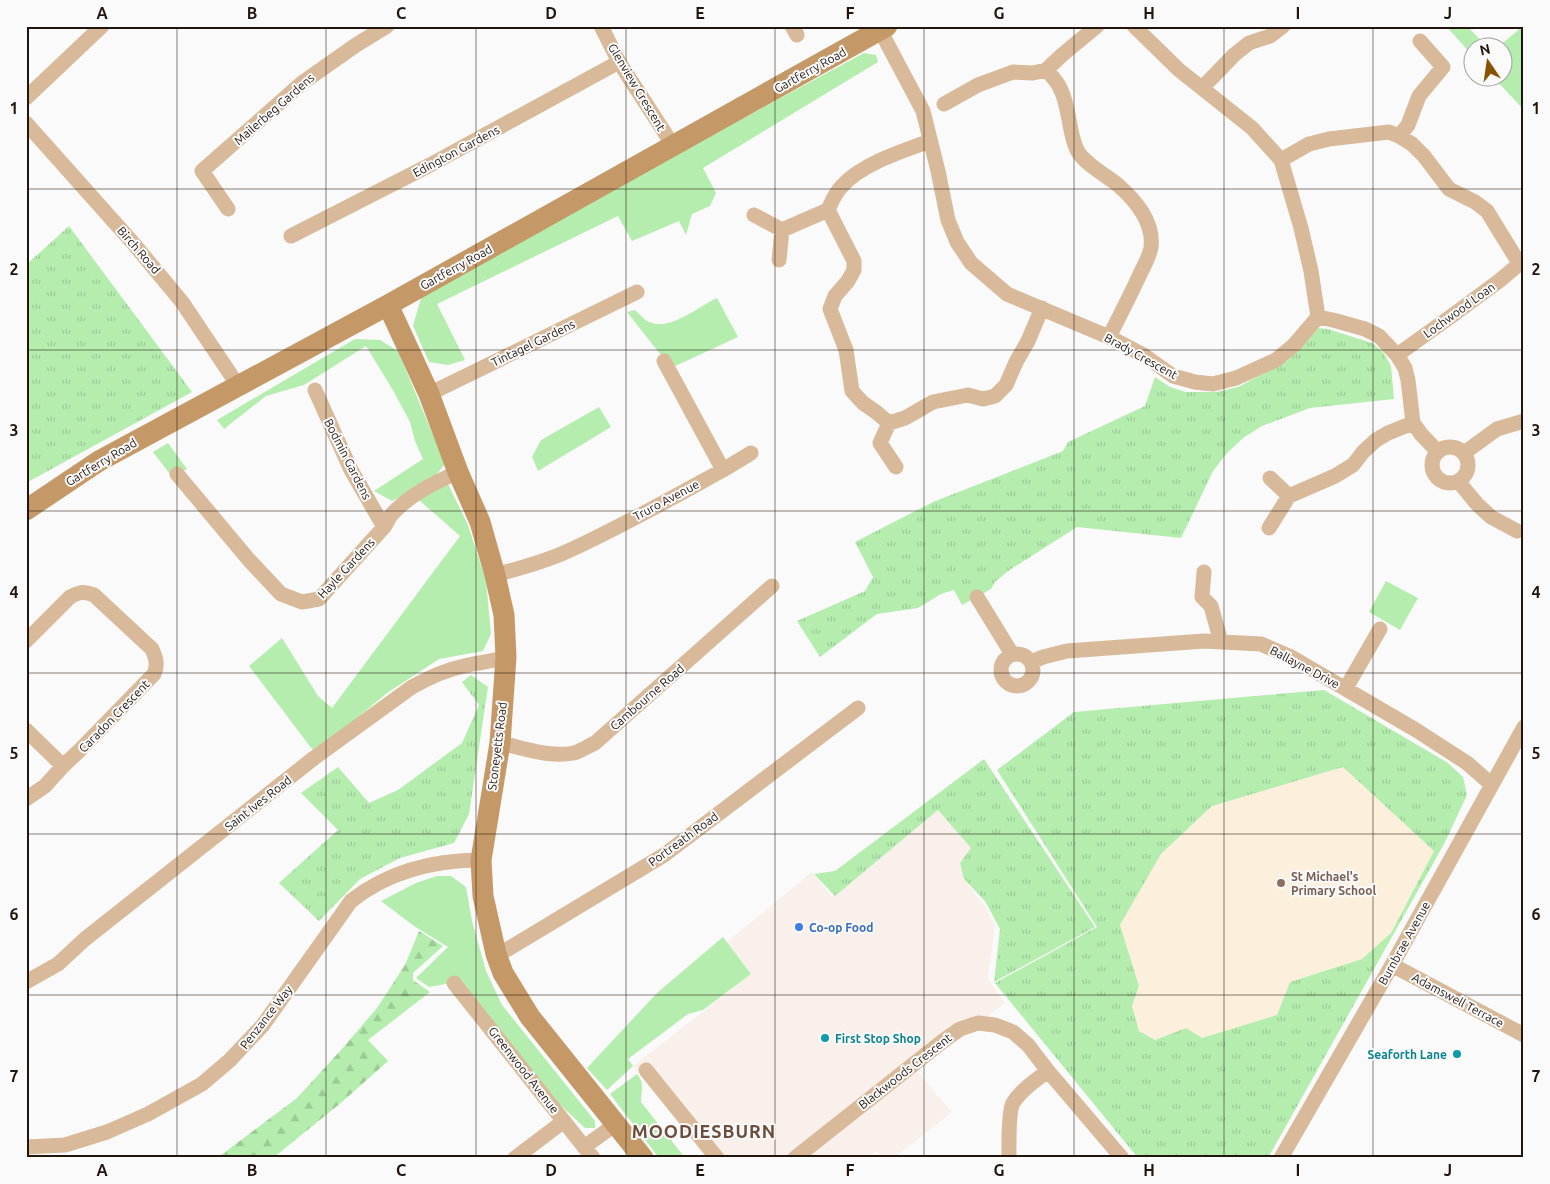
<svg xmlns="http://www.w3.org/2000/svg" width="1550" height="1184" font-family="Ubuntu,sans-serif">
	<defs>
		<pattern id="forest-firs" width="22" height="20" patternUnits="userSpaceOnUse" patternTransform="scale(1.25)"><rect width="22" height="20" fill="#b5edaf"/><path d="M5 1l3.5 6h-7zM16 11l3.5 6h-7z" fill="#9bca95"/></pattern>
		<pattern id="park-tufts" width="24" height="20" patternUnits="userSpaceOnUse" patternTransform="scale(1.25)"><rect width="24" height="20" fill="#b5edaf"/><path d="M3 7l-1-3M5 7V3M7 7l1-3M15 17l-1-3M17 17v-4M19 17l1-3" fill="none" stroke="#9bca95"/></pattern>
	</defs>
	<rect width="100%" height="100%" fill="#fafafa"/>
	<!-- built -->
	<path fill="#f9f0eb" d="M938,810L971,848L960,863L964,879L986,908L995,926L988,979L1005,1003L917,1071L952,1112L894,1158H882L876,1151L867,1158H706L633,1066L751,974L727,942L812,872L832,897Z"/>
	<!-- education -->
	<path fill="#fcefdb" d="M1343,767L1434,851L1391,933L1362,959L1290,982L1277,1015L1202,1038L1186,1029L1155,1040L1139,1031L1132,1006L1139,986L1120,925L1161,854L1212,806Z"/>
	<!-- grass -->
	<path fill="#b5edaf" d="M1446,26H1467L1487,47L1472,48V55Z
		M1523,26H1524V110L1494,78H1502V48L1498,47Z
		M864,53L876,55L878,62L703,168L716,193L710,206L692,214L686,235L679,221L632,241L618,216L437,304L465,360L448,365L429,362L413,326L423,291Z
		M717,298L738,337L671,368L627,312L635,310C638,313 643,318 647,321C669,333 697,307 717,298Z
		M355,339L380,340L398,351L445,464L431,481L392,501L374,491L423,459L415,441L410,422L394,392L366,346L304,385L266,396L224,429L217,420Z
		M599,407L611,427L538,471L532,457L541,440Z
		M168,443L187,469L173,478L153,452Z
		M447,482L468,525L486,581L491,634L483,651L439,659L387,693L315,753L249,666L282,638L318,696L332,708L460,536L419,500Z
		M1386,581L1418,598L1400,630L1369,612Z
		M437,876H451L466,887L472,921L486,971L502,1005L595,1121V1128H585L555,1100L462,981L429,987L416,978L448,947L414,926L381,901L416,883Z
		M723,937L751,974L703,1010L688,1014L628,1059L633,1066L607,1090L587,1068L657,993Z
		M637,1074C645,1083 641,1091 641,1102L685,1158H659L610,1094Z"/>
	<!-- forest -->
	<path fill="url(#forest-firs)" d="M419,931L443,946L413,973V980L430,992L368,1040L388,1061L342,1102L273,1158H217L297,1098L341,1050L377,1008L405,965Z"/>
	<!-- park -->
	<path fill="url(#park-tufts)" fill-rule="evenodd" d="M69,226L192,392L26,483V265Z
		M1319,328L1328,329L1372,343L1383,352L1391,366L1394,399L1310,408L1262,426L1243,438L1227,453L1213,471L1181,538L1077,527L1008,571L995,582L991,589L962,605L954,590L941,594L918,608L877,614L820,657L797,621L865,591L873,577L855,542L933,502L1063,451L1068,442L1145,406L1155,377L1170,387L1186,392H1217L1238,387L1287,361Z
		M471,675L488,687L469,814L454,843L400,858L360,879L319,921L279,883L338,830L301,793L338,767L369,803L398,790L462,743L479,705L462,682Z
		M1324,690L1448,763L1463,777L1467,795L1444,844L1268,1158H1138L995,983L1097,927L997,770L1074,712ZM1343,767L1434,851L1391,933L1362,959L1290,982L1277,1015L1202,1038L1186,1028L1155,1040L1139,1031L1132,1006L1139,986L1120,925L1161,854L1212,806Z
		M984,759L1095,927L994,982L1000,929L985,901L964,879L960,863L971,848L938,810L835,896L814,874L835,871Z"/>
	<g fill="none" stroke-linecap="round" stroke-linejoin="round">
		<!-- street -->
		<path stroke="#d8b999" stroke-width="15" d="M601,26L619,62L674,147
			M792,26L797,35
			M880,30L923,111L938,171L948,220L957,242L971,263L1007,294L1109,337L1145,356L1173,376L1195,382L1213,384L1236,378L1276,360L1294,345L1318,317L1311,271L1301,228L1281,160L1252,128L1179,70L1134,26
			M1046,70C1051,75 1057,81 1060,88C1070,107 1068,131 1077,150C1084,164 1106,175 1118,185C1135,200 1154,221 1151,247C1150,255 1145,264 1141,272C1131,294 1120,315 1109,337
			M1203,87L1234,55L1249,43L1270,36L1283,26
			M26,98L102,26
			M944,104L978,85L1013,72L1033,73L1046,70L1062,55L1097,26
			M26,123L133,243L182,302L239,387
			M1399,136L1408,125L1419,96L1443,67L1420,41
			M930,141C902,151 862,164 842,186C835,193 832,201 828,210L854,261V270L848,281L835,296L830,309L846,350L852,391L863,403L876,412L889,423L905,418L933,402L968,395L983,399L995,396L1006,385L1016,362L1028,341L1042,308
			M1281,160L1309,144L1329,139L1389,132L1399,136L1412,144L1424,156L1449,189L1475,202L1487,211L1519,263
			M228,209L202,171L302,83L356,45L387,26
			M754,215L782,230
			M291,236L430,165L619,62
			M779,260L782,230L828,210
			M1318,317L1333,320L1365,329L1379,336L1397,355L1405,368L1408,380L1413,423L1421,434L1438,452
			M1397,355L1453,315L1499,281L1524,260
			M315,390L351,470L384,527
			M429,394L637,292
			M889,423L880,443L896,467
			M1432 465a18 18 0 1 1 36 0a18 18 0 1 1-36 0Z
			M1464,453L1497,429L1524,421
			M723,470L751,453
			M177,474L249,560L281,594L302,602L319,599L384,527C387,523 389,517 392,514C409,495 436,482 458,472
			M1270,478L1289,496
			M1458,481L1477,504L1491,517L1517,531
			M1269,528L1289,496L1335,476L1353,465L1363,452L1376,440L1388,433L1413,423
			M1204,572L1202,597L1211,606L1221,642
			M495,575C520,568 545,562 568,551C621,527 672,498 723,470L664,361
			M977,597L1012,654
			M26,641L70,597C79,592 84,591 94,595L152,649C156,658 158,665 154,674L80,750L63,766L45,786L26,799
			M1001 670a16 16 0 1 1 32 0a16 16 0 1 1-32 0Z
			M1031,662L1043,657L1067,651L1204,641L1261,644L1291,657L1416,730L1467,763L1491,784
			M1346,688L1380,629
			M26,730L63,766
			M500,743C524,748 549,758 574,753C581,751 588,746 595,743L772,586
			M496,954L508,949L664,855L858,708
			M1392,965L1524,1035
			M26,982L58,964L85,939L314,758L412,687C428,678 445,670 464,666C479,662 491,662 506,657
			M454,983L593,1158
			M646,1070L717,1158
			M26,1147L65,1145L107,1132L148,1114L202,1084L230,1060L263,1025L351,901C389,871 433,860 481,860
			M584,1147L616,1124
			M515,1158L564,1121
			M795,1158L943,1041L960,1029L978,1023L995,1025L1013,1032L1028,1045L1048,1071L1122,1158
			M1009,1158C1009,1146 1008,1112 1013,1103C1021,1090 1036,1080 1048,1071
			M1281,1158L1392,965L1524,727"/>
		<!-- secondary -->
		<path stroke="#c59967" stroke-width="21" d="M388,305L429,394L458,472L480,522L495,575L504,615L506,657L500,743L481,860L483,896L496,954L503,973L530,1017L643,1158
			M26,510L99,461L388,305L887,26"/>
	</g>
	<!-- grid -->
	<path fill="none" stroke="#21150d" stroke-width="1" stroke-opacity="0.55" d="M177,26V1158M326,26V1158M476,26V1158M626,26V1158M775,26V1158M924,26V1158M1074,26V1158M1224,26V1158M1373,26V1158M26,189H1524M26,350H1524M26,511H1524M26,673H1524M26,834H1524M26,995H1524"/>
	<!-- markers -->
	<circle fill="#8d6e63" stroke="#fafafa" stroke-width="2" cx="1281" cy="883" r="5"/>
	<circle fill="#3f7fe0" stroke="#fafafa" stroke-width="2" cx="799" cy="927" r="5"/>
	<g fill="#0f9aa8" stroke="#fafafa" stroke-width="2">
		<circle cx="825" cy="1038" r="5"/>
		<circle cx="1457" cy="1054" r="5"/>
	</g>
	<g text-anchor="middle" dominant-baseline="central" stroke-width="4" stroke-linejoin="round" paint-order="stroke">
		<!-- street labels -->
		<g font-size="12" fill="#21150d" stroke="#fafafa">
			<text transform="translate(810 70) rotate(-29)">Gartferry Road</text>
			<text transform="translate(637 87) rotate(59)">Glenview Crescent</text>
			<text transform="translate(274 109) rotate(-41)">Mailerbeg Gardens</text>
			<text transform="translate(456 151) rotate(-28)">Edington Gardens</text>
			<text transform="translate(139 250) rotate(49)">Birch Road</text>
			<text transform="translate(456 267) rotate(-29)">Gartferry Road</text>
			<text transform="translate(1459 310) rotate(-36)">Lochwood Loan</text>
			<text transform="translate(533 343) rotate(-26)">Tintagel Gardens</text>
			<text transform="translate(1141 356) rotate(29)">Brady Crescent</text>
			<text transform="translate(348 459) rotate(63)">Bodmin Gardens</text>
			<text transform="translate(101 462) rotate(-31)">Gartferry Road</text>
			<text transform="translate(666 500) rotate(-28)">Truro Avenue</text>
			<text transform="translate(346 568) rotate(-47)">Hayle Gardens</text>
			<text transform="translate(1305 667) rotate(28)">Ballayne Drive</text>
			<text transform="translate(647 697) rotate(-41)">Cambourne Road</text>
			<text transform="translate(114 716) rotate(-46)">Caradon Crescent</text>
			<text transform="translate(497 746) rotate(-83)">Stoneyetts Road</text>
			<text transform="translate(258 803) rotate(-38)">Saint Ives Road</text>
			<text transform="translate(683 839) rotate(-36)">Portreath Road</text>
			<text transform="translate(1404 943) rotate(-61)">Burnbrae Avenue</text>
			<text transform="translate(1458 1000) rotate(28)">Adamswell Terrace</text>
			<text transform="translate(266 1017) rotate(-52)">Penzance Way</text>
			<text transform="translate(524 1070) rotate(52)">Greenwood Avenue</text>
			<text transform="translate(905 1071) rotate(-38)">Blackwoods Crescent</text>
		</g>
		<!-- education labels -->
		<g font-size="12" font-weight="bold" fill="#785e54" stroke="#fafafa" text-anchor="start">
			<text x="1291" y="876">St Michael's<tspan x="1291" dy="14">Primary School</tspan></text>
		</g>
		<!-- shop labels -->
		<g font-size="12" font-weight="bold" fill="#366cbe" stroke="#fafafa" text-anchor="start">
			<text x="809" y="927">Co-op Food</text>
		</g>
		<!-- culture labels -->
		<g font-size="12" font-weight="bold" fill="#0d838f" stroke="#fafafa" text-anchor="start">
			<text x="835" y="1038">First Stop Shop</text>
			<text x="1447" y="1054" text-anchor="end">Seaforth Lane</text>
		</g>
		<!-- district labels -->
		<g font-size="18" font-weight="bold" letter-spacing="1" fill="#6b4d3b" stroke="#fafafa">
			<text x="704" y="1131">MOODIESBURN</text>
		</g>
	</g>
	<!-- border -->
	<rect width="1550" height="1184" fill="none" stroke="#fafafa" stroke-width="55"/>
	<!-- north arrow -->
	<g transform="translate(1488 62) rotate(347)"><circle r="24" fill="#fafafa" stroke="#a39e9b"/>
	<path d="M0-4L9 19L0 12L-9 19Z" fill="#885300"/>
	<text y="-8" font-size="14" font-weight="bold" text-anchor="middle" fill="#21150d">N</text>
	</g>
	<rect x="28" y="28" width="1494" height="1128" fill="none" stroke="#21150d" stroke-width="2"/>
	<g font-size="16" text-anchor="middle" font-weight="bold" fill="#21150d">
		<text x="102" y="19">A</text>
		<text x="252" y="19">B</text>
		<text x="401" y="19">C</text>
		<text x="551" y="19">D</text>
		<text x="700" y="19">E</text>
		<text x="850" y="19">F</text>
		<text x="999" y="19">G</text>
		<text x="1149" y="19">H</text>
		<text x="1298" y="19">I</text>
		<text x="1448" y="19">J</text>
		<text x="14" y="114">1</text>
		<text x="1536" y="114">1</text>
		<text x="14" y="275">2</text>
		<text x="1536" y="275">2</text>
		<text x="14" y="436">3</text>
		<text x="1536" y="436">3</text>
		<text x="14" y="598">4</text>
		<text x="1536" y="598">4</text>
		<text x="14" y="759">5</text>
		<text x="1536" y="759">5</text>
		<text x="14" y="920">6</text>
		<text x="1536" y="920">6</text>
		<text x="14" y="1082">7</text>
		<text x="1536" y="1082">7</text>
		<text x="102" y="1176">A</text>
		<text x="252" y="1176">B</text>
		<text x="401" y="1176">C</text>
		<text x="551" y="1176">D</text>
		<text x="700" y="1176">E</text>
		<text x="850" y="1176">F</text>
		<text x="999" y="1176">G</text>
		<text x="1149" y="1176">H</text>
		<text x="1298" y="1176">I</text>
		<text x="1448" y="1176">J</text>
	</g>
</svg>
